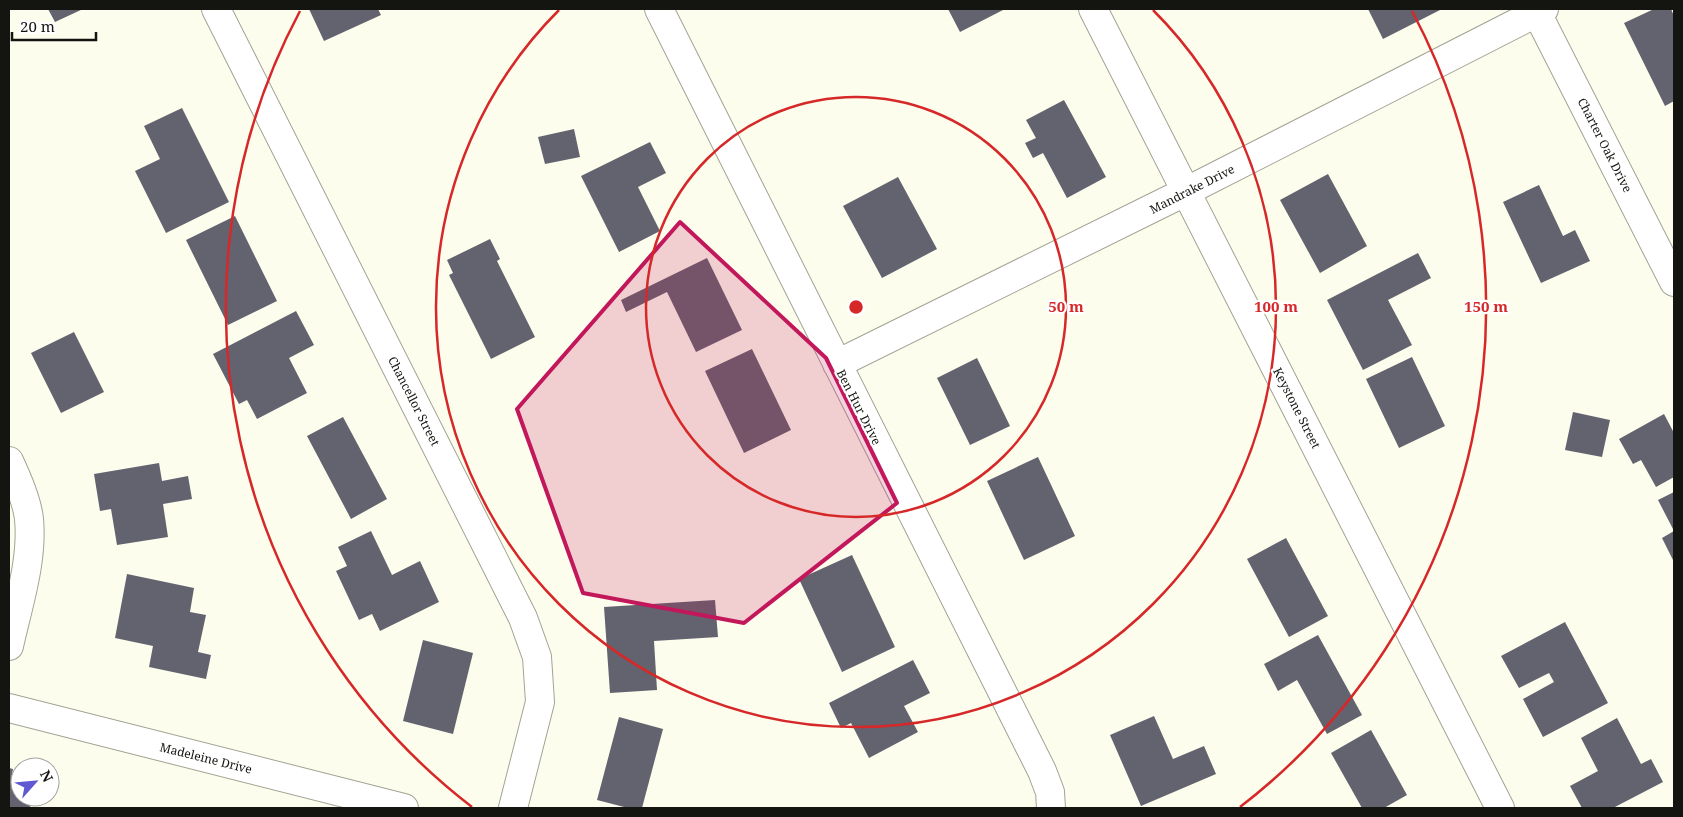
<svg xmlns="http://www.w3.org/2000/svg" width="1683" height="817" font-family="'Noto Serif',serif">
	<rect width="100%" height="100%" fill="#fdfdee"/>
	<!-- building -->
	<path fill="#62636f" d="M48,9H83L55,22Z
		M309,9H378L381,15L324,41Z
		M948,9H1005L960,32Z
		M1368,9H1442L1383,39Z
		M1654,9H1671L1674,16V101L1665,106L1624,23Z
		M1064,100L1106,177L1067,198L1043,153L1033,158L1025,143L1036,138L1026,120Z
		M182,108L229,202L166,233L135,171L160,159L144,126Z
		M574,129L580,157L545,164L538,137Z
		M650,142L666,173L638,187L660,231L619,252L581,176Z
		M1328,174L1367,246L1320,273L1280,200Z
		M898,177L937,249L882,278L843,206Z
		M1539,185L1563,236L1575,230L1590,261L1541,283L1503,202Z
		M235,216L277,301L228,325L186,240Z
		M490,239L500,259L497,261L535,337L491,359L449,275L453,273L447,260Z
		M1418,253L1431,278L1388,300L1412,345L1363,370L1327,300Z
		M707,258L742,330L696,352L667,292L626,312L621,300Z
		M296,311L314,345L289,358L307,393L257,419L247,400L239,404L213,354Z
		M74,332L104,392L61,413L31,353Z
		M752,349L791,430L744,453L705,371Z
		M1412,357L1445,426L1399,448L1366,379Z
		M977,358L1010,426L970,445L937,378Z
		M1573,412L1610,420L1602,457L1565,450Z
		M1664,414L1674,433V477L1656,487L1641,460L1633,464L1619,439Z
		M343,417L387,499L351,519L307,436Z
		M1038,457L1075,536L1024,560L987,481Z
		M159,463L162,481L188,476L192,499L163,504L168,537L117,545L111,509L100,511L94,474Z
		M1674,492V562L1662,538L1674,531L1658,500Z
		M371,531L392,575L420,561L439,602L380,631L372,614L359,620L336,571L347,566L338,547Z
		M1286,538L1328,616L1289,637L1247,559Z
		M852,555L895,647L842,672L799,579Z
		M127,574L194,588L190,612L206,615L198,652L211,655L206,679L149,667L153,646L115,638Z
		M715,600L718,637L654,641L657,690L610,693L604,607Z
		M1565,622L1608,703L1543,737L1523,699L1554,682L1549,673L1519,688L1501,656Z
		M1318,635L1362,715L1327,734L1297,680L1278,691L1264,664Z
		M423,640L473,653L453,734L403,721Z
		M913,660L930,693L904,706L918,732L869,758L851,723L841,728L829,703Z
		M1154,716L1173,759L1204,746L1216,774L1141,806L1110,735Z
		M619,717L663,729L642,808H628L597,800Z
		M1617,718L1641,764L1651,759L1663,782L1613,808H1582L1570,786L1598,771L1581,738Z
		M1371,730L1407,795L1384,808H1362L1331,753Z
		M9,768L13,769L11,780L20,782V797H32L30,808H9Z"/>
	<g fill="none" stroke-linecap="round" stroke-linejoin="round">
		<defs>
			<path id="minor" d="M216,9L523,618L537,657L540,702L513,808
				M659,9L1042,771L1050,792L1051,808
				M1093,9L1500,808
				M1535,9L1674,282
				M837,364L1187,191L1544,9
				M9,461C17,478 27,500 29,519C33,561 18,605 9,646
				M9,708L404,808"/>
		</defs>
		<!-- minor casing -->
		<use href="#minor" stroke="#a3a395" stroke-width="30"/>
		<!-- minor -->
		<use href="#minor" stroke="#fff" stroke-width="28"/>
	</g>
	<!-- marked area -->
	<path fill="#c2185b" fill-opacity="0.2" stroke="#c2185b" stroke-width="4" stroke-linejoin="round" d="M680,222L826,358L897,503L744,623L583,593L517,409Z"/>
	<!-- distance rings -->
	<g fill="none" stroke="#d62828" stroke-width="2.5">
		<circle cx="856" cy="307" r="210"/>
		<path d="M1153 10A420 420 0 1 1 559 10"/>
		<path d="M472 807A630 630 0 0 1 300 11M1412 11A630 630 0 0 1 1240 807"/>
	</g>
	<g text-anchor="middle" dominant-baseline="central" stroke-width="4.5" stroke-linejoin="round" paint-order="stroke">
		<!-- street labels -->
		<g font-size="12" fill="#141410" stroke="#fff">
			<text transform="translate(1605 145) rotate(63)">Charter Oak Drive</text>
			<text transform="translate(1192 189) rotate(-27)">Mandrake Drive</text>
			<text transform="translate(414 401) rotate(63)">Chancellor Street</text>
			<text transform="translate(859 407) rotate(63)">Ben Hur Drive</text>
			<text transform="translate(1297 408) rotate(63)">Keystone Street</text>
			<text transform="translate(206 758) rotate(14)">Madeleine Drive</text>
		</g>
	</g>
	<circle cx="856" cy="307" r="8" fill="#d62828" stroke="#fff" stroke-width="2.5"/>
	<g font-size="15" text-anchor="middle" font-weight="bold" fill="#d62828" stroke="#fff" stroke-width="4.5" stroke-linejoin="round" paint-order="stroke">
		<text x="1066" y="312">50 m</text>
		<text x="1276" y="312">100 m</text>
		<text x="1486" y="312">150 m</text>
	</g>
	<!-- border -->
	<rect width="1683" height="817" fill="none" stroke="#141410" stroke-width="20"/>
	<!-- north arrow -->
	<g transform="translate(35 782) rotate(63)"><circle r="24" fill="#ffffff" stroke="#a1a19f"/>
	<path d="M0-4L9 19L0 12L-9 19Z" fill="#605ad2"/>
	<text y="-8" font-size="14" font-weight="bold" text-anchor="middle" fill="#141410">N</text>
	</g>
	<!-- scale -->
	<path d="M12 32v8h84v-8" fill="none" stroke="#141410" stroke-width="2.5"/>
	<text x="20" y="32" font-size="15" fill="#141410" stroke="#ffffff" stroke-width="4" paint-order="stroke">20 m</text>
</svg>
